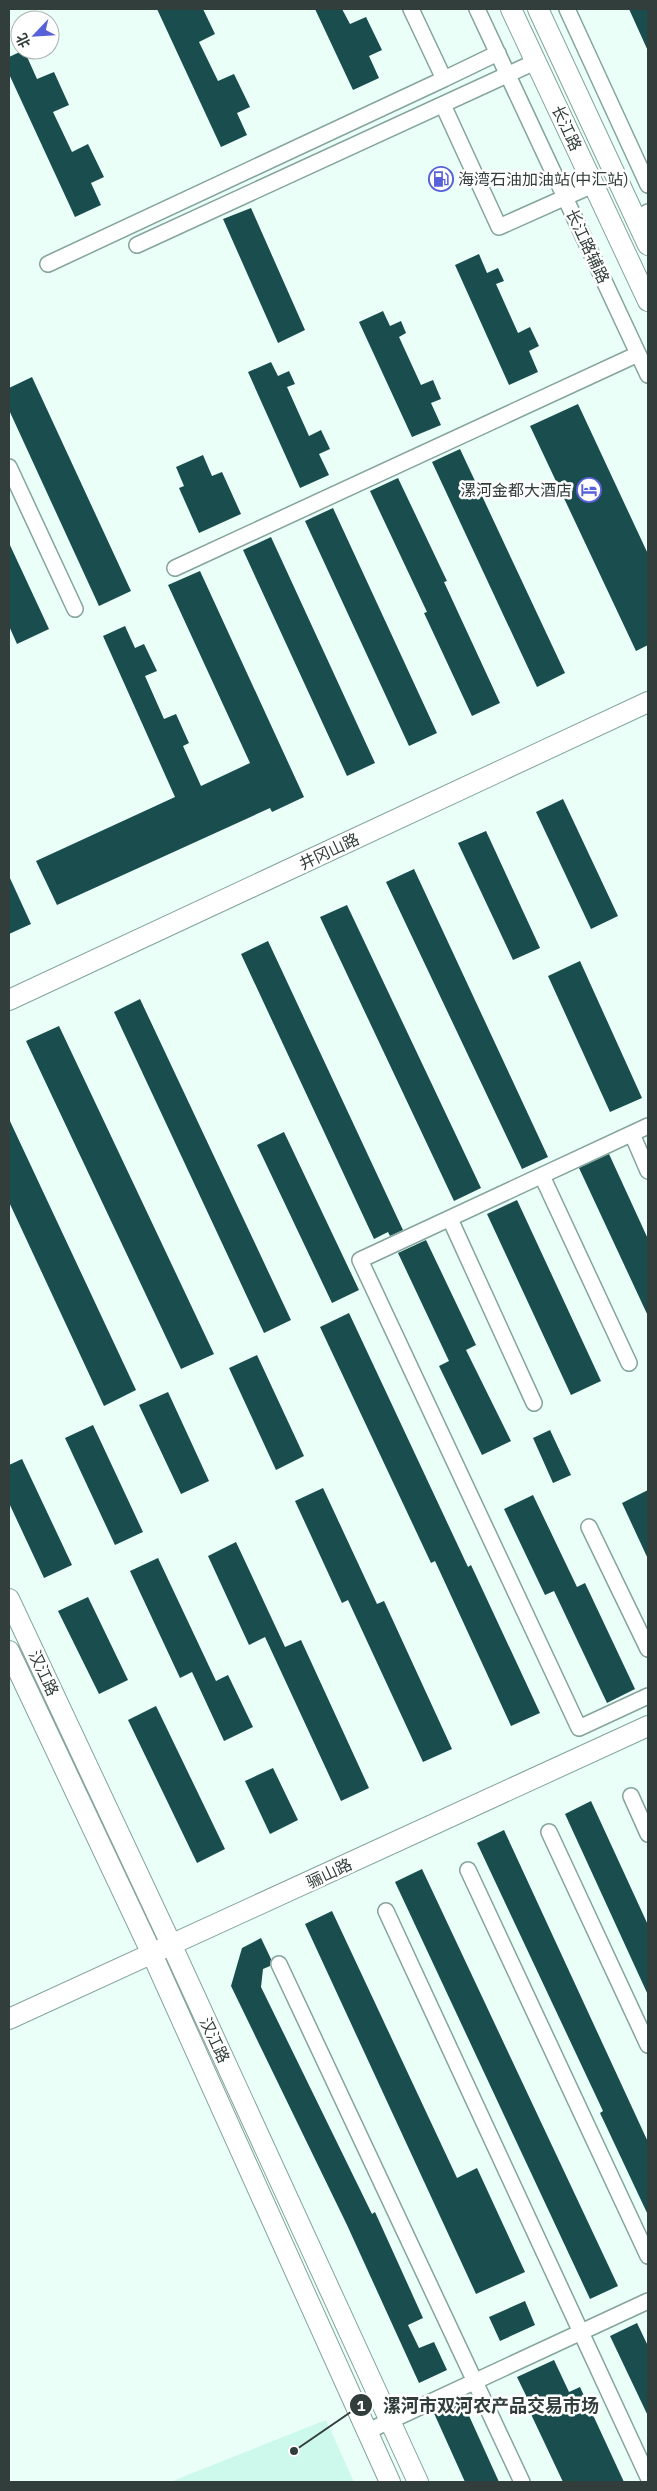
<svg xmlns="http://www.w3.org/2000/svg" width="657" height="2491" font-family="'IBM Plex Sans','Noto Sans SC',sans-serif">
	<rect width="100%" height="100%" fill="#ebfff9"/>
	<!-- built -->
	<path fill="#cdf9ed" d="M326,2420L354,2482H170Z"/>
	<!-- building -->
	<path fill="#194d4e" d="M157,9H203L215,34L199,42L218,81L234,74L250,107L237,113L247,135L221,147Z
		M315,9H342L350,24L366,17L382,50L369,56L379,78L353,90Z
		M629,9H648V51Z
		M24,50L37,79L54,72L69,105L53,112L72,152L88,144L104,177L91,183L101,205L75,217L9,74V57Z
		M251,208L305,330L278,343L223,219Z
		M479,254L487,273L498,268L504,281L496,284L518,333L530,327L539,346L529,351L538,372L509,385L455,265Z
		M383,311L390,326L401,321L406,333L399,337L421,385L433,380L441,399L431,403L441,425L412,437L359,322Z
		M271,362L278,376L289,371L295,384L287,387L309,436L321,430L330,449L319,454L329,475L300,488L248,372Z
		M32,377L131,591L99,606L9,410V388Z
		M578,404L648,554V645L636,651L530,426Z
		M460,449L565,673L537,687L432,462Z
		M203,455L212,476L222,472L241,514L199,533L179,488L184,486L176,467Z
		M398,478L447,581L444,582L500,703L472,716L424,613L427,612L370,491Z
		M333,508L437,733L409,746L305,521Z
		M271,537L375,763L347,776L243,550Z
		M9,543L49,629L17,644L9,626Z
		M200,571L304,797L272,812L270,808L57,905L36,861L175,797L103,636L125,626L135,648L144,644L157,671L145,676L164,719L176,714L189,743L183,746L201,786L250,763L168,585Z
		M563,799L618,916L591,929L536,812Z
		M486,831L540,948L513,960L458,843Z
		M414,869L548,1157L522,1169L386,882Z
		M9,876L31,924L9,934Z
		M347,905L481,1188L454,1201L320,917Z
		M268,941L403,1230L390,1236L388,1232L374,1239L241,954Z
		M580,961L642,1098L610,1112L548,976Z
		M140,999L291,1320L264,1333L114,1012Z
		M59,1026L214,1354L181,1369L26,1041Z
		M9,1119L136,1390L104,1406L9,1202Z
		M284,1132L359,1290L332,1303L257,1145Z
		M609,1154L648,1239V1316L579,1168Z
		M517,1200L601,1381L571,1395L487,1214Z
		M426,1240L476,1345L466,1350L511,1441L482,1455L439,1366L449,1361L398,1253Z
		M349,1313L468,1567L471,1565L540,1713L511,1726L435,1561L431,1563L320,1327Z
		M257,1355L304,1456L276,1470L229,1368Z
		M168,1392L209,1481L181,1494L139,1405Z
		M93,1425L143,1532L115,1545L65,1438Z
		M550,1430L571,1475L553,1483L533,1438Z
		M22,1459L72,1565L44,1578L9,1503V1465Z
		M323,1488L377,1604L384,1601L452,1749L423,1762L348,1600L342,1603L295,1501Z
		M648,1490V1559L622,1503Z
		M533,1495L577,1587L585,1583L635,1689L607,1703L554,1591L545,1595L504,1509Z
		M236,1542L285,1647L301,1640L369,1788L341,1801L265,1637L249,1645L208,1556Z
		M158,1558L216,1681L228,1675L253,1727L224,1741L192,1672L180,1678L130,1571Z
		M88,1597L128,1680L99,1694L58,1611Z
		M156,1706L225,1849L197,1863L128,1720Z
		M273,1768L298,1820L270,1834L245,1781Z
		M591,1801L648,1925V1995L565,1814Z
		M504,1830L648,2142V2215L600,2113L603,2111L477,1843Z
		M422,1869L618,2286L590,2299L395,1882Z
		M332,1911L457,2178L477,2168L525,2272L476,2294L305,1924Z
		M261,1938L271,1959L270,1966L263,1969L261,1987L372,2214L375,2212L423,2318L408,2325L419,2348L434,2342L447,2370L419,2383L347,2225L231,1986L242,1948Z
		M525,2301L535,2325L500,2341L489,2317Z
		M637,2323L648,2346V2416L610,2336Z
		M554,2360L569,2392L580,2387L624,2482H563L529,2410L532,2408L517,2377Z
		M461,2398L499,2482H465L433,2411Z"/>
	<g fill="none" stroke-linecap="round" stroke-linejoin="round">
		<defs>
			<path id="street" d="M477,9L648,375
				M567,9L648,185
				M444,79L498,53
				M443,105L499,227L593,185
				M636,219L648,212
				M137,245L535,62
				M48,264L444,79L411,9
				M9,467L75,609
				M175,568L638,354
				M648,1126L360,1260L579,1728L648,1696
				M632,1134L648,1171
				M542,1176L629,1363
				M450,1219L534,1403
				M589,1527L648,1649
				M631,1796L648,1834
				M549,1832L648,2045
				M468,1870L648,2256
				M386,1911L648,2477
				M279,1964L522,2482
				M366,2432L648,2301"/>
			<path id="secondary" d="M511,9L648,301
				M538,9L648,245
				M9,1000L648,702
				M9,1599L172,1946L418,2482
				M9,1651L152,1954L390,2482
				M9,2019L648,1726"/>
		</defs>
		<!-- street casing -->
		<use href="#street" stroke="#84a49c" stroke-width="18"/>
		<!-- secondary casing -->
		<use href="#secondary" stroke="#84a49c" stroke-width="22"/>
		<!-- street -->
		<use href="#street" stroke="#fff" stroke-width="15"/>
		<!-- secondary -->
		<use href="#secondary" stroke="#fff" stroke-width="20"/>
	</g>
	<!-- icons -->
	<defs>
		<symbol id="fuel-ring" viewBox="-11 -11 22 22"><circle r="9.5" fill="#fff" stroke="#5761d8" stroke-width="1.5"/><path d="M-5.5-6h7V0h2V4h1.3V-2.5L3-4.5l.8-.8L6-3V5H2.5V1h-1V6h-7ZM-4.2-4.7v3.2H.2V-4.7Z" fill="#5761d8"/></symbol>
		<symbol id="hotel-ring" viewBox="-11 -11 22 22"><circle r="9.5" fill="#fff" stroke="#5761d8" stroke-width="1.5"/><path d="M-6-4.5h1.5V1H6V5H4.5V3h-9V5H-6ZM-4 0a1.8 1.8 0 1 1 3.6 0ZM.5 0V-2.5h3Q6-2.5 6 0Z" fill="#5761d8"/></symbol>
	</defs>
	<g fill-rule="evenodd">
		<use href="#fuel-ring" x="427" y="165" width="28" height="28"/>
		<use href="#hotel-ring" x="575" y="476" width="28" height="28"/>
	</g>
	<g text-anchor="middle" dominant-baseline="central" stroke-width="5" stroke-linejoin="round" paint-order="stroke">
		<!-- street labels -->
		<g font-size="16" fill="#313e3b" stroke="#fff">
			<text transform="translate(567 128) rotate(65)">长江路</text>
			<text transform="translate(588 246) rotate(65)">长江路辅路</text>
			<text transform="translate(329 851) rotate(-25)">井冈山路</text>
			<text transform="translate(44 1673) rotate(65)">汉江路</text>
			<text transform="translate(329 1873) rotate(-25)">骊山路</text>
			<text transform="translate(215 2040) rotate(65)">汉江路</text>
		</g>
		<!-- poi labels -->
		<g font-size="16" fill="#313e3b" stroke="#fff" text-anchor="start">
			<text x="458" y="179">海湾石油加油站(中汇站)</text>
			<text x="572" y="490" text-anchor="end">漯河金都大酒店</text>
		</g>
	</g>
	<!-- callouts -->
	<path fill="none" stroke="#313e3b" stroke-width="2" d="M294 2451L361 2405"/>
	<g fill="#313e3b" stroke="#fff" stroke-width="2">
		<circle cx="294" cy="2451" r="5"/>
		<circle cx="361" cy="2405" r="12"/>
	</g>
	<g font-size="15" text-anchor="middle" font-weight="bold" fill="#fff">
		<text x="361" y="2411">1</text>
	</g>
	<g font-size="18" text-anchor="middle" font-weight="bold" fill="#313e3b" stroke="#fff" stroke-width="5" stroke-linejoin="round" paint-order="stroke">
		<text x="491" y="2412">漯河市双河农产品交易市场</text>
	</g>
	<!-- border -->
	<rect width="657" height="2491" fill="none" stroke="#313e3b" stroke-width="20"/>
	<!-- north arrow -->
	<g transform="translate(35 35) rotate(245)"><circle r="24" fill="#ffffff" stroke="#adb2b1"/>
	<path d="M0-4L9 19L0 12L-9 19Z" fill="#5761d8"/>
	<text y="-8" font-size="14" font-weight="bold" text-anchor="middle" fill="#313e3b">北</text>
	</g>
</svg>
